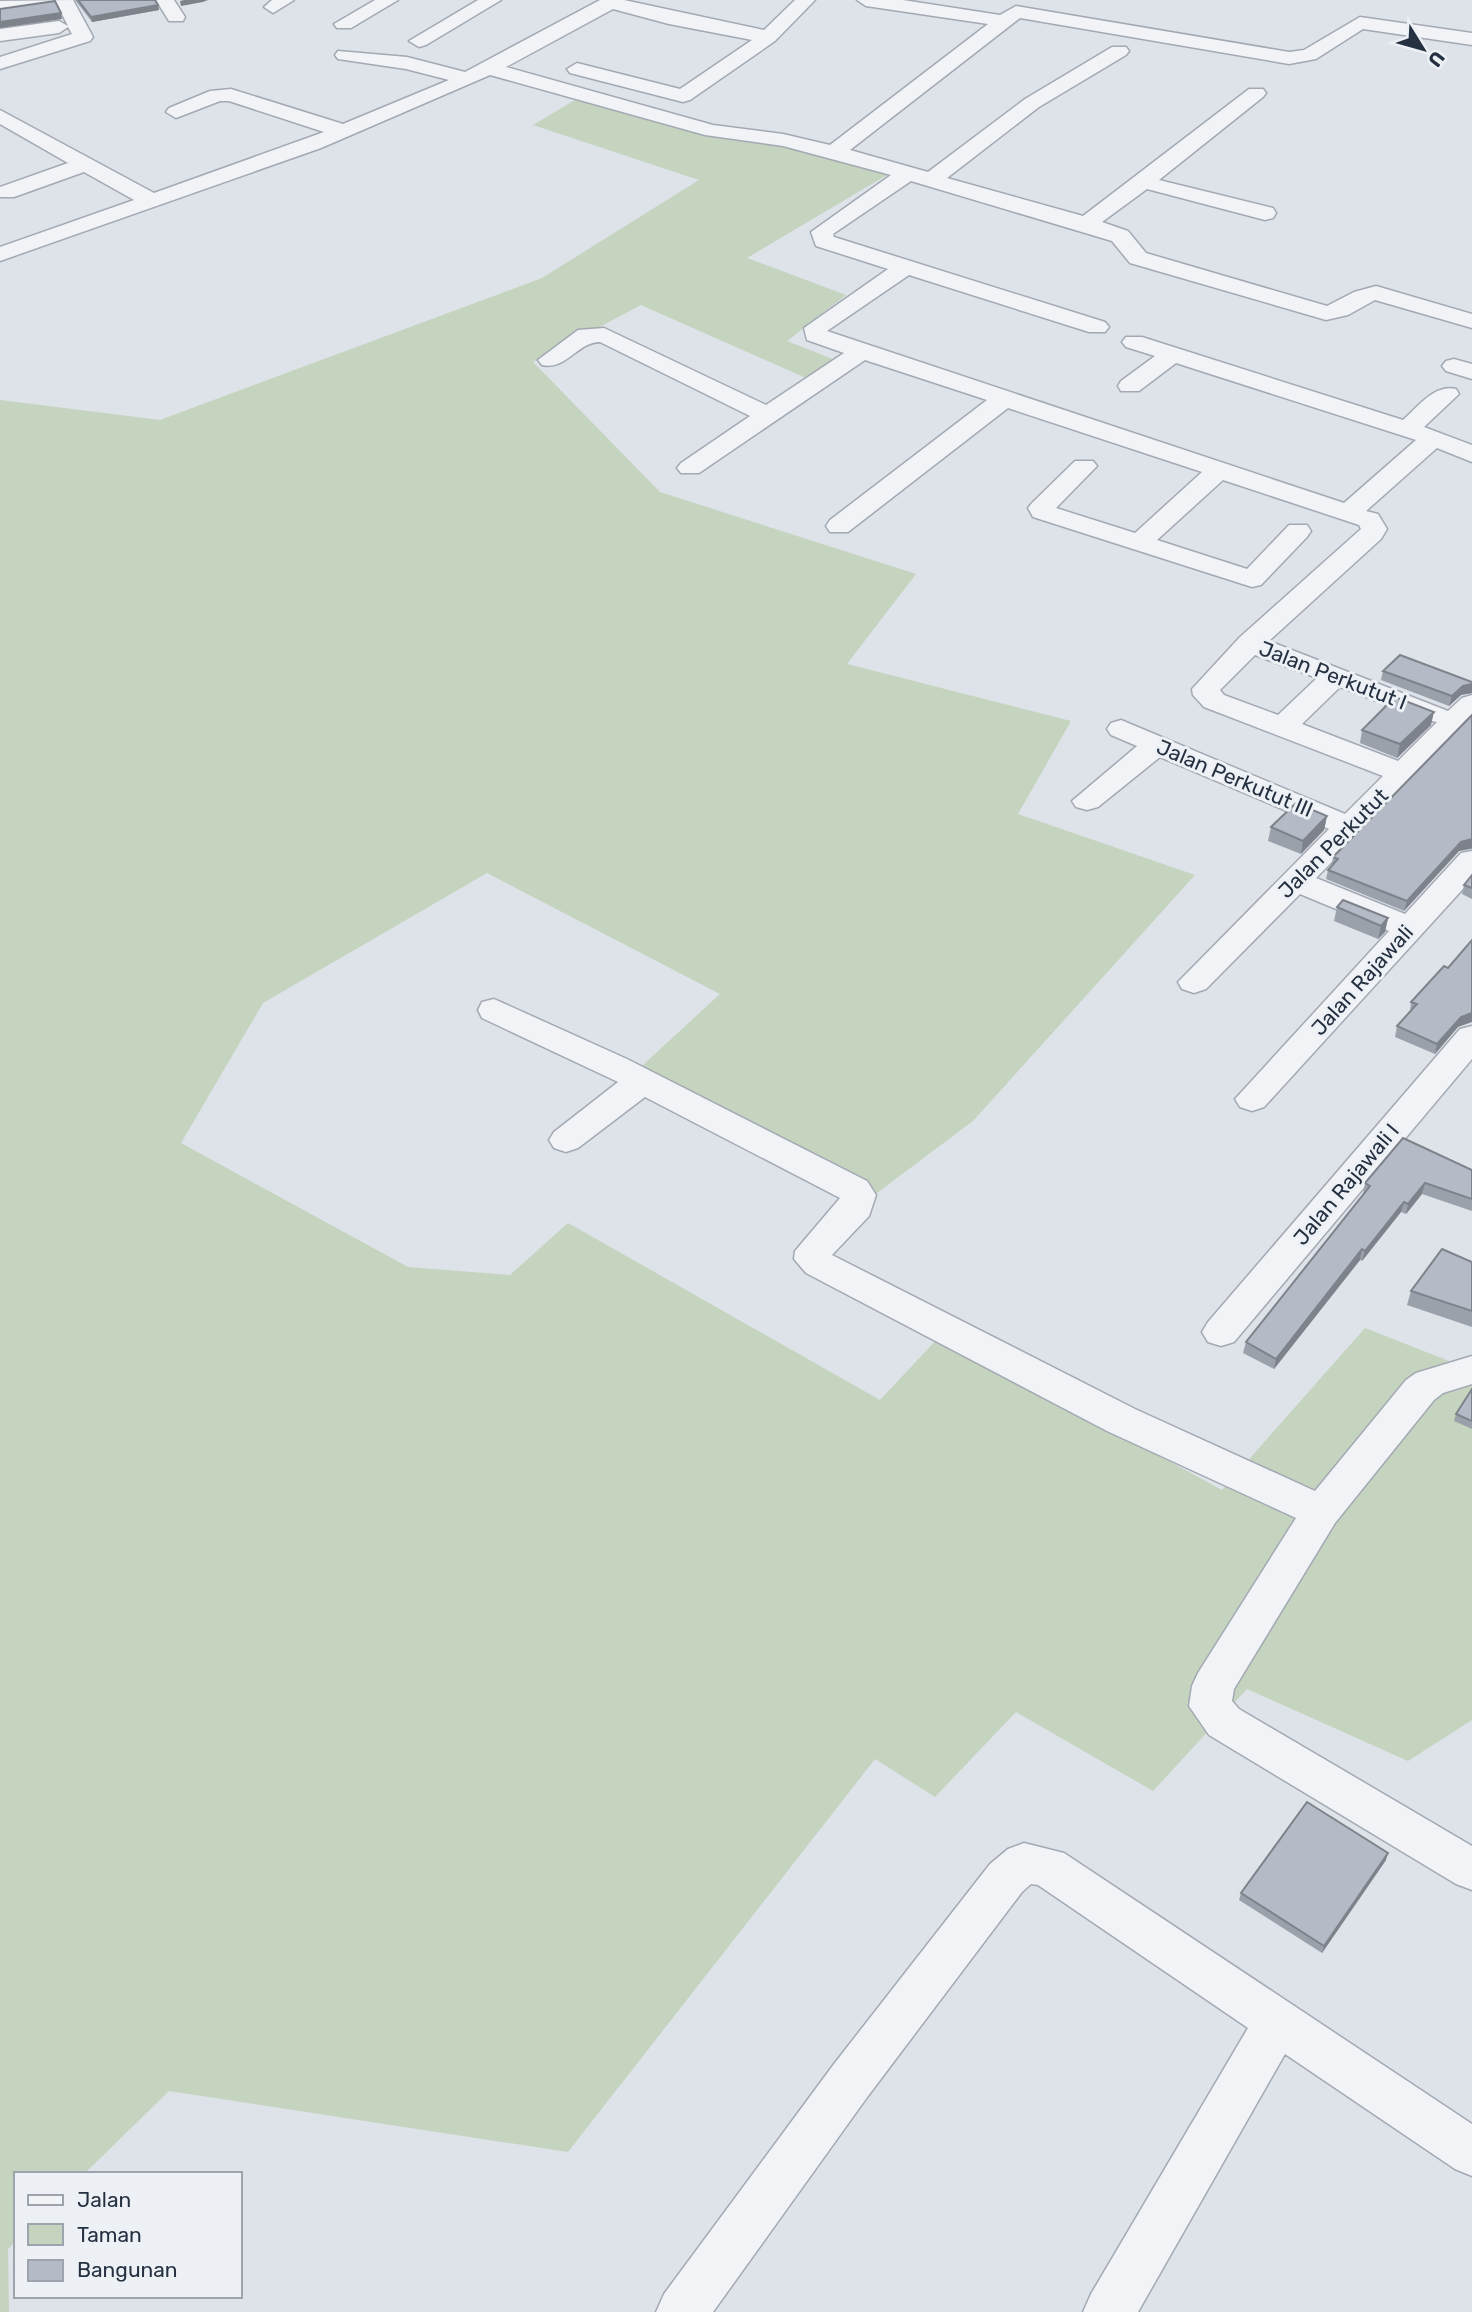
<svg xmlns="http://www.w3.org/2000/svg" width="1472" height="2312" font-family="Rubik,sans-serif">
	<rect width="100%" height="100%" fill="#dee2e9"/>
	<!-- green -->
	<path fill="#c4d4be" d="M575,100L892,172L747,258L846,295L787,341L835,360L808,379L641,305L533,362L660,492L916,574L847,664L1071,721L1018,814L1195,875L973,1121L869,1199L631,1076L720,994L487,873L263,1003L181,1143L408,1267L510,1275L568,1223L880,1400L940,1336L1222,1490L1365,1328L1472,1370V1720L1408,1761L1247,1689L1153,1791L1016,1712L935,1797L875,1759L568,2152L169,2091L84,2174H16V2241L8,2249L9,2312H0V400L160,420L542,278L699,180L533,125Z"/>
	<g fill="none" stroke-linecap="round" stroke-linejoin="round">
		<defs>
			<path id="minor" d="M73,0L93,37L90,41L0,69V57L72,34L68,27L59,33L0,41V29L59,21L68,26L57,4L0,13V1Z
				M156,0H174L185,17L183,21H169Z
				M272,0H294L273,13L264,7Z
				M375,0H398L351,28H337L334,24Z
				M478,0H501L426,45L419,47L409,41Z
				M600,0H624L764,30L795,0H815L775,41L690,100L683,102L570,73L567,69L577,63L680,89L752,40L669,24L613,9L506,67L713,125L783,134L830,145L988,24L866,6L857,0H903L1000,15L1016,6L1289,52L1304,50L1360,17L1472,33V45L1363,29L1316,59L1289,64L1020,18L850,150L928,172L1025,99L1112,47H1126L1129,51L1126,55L1039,107L947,178L1083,216L1249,89H1263L1266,93L1263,97L1159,180L1273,208L1276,213L1273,218L1265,220L1147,189L1102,222L1128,231L1146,253L1327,306L1354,292L1376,286L1472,314V328L1375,300L1348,315L1326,320L1130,263L1112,241L911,181L833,234L834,237L1105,322L1109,327L1105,332H1089L909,275L827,331L1344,503L1416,440L1176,363L1139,391H1121L1118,386L1121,381L1155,356L1126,347L1122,342L1126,337H1142L1403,420C1418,407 1434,384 1456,389L1459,394L1424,427L1472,445V462L1437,448L1366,511L1378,514L1387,529L1381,539L1269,641L1448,711L1462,698L1472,695V720L1316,878L1405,914L1461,853L1472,851V879L1264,1107L1252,1111L1240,1107L1235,1099L1389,931L1300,894L1206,989L1194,993L1182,989L1178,982L1329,829L1160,757L1098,807L1087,810L1076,807L1072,801L1137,746L1111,735L1107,729L1111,723L1121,720L1345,814L1383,776L1204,707L1193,695L1192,689L1240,637L1361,529L1359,525L1223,480L1157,540L1247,569L1289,525H1307L1311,531L1307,537L1261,585L1252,587L1033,517L1028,508L1032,503L1075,461H1093L1097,466L1056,508L1135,533L1202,472L1008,408L848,532H830L826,526L830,520L987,400L865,360L699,473H681L677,468L681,463L750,416L600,342C577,342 566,371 542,365L538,360L578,330L604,328L766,405L844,353L807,340L804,328L888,269L816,246L811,232L891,175L783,146L705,135L490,75L321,148L0,261V247L134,200L84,172L14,197H0V187L68,163L0,124V110L154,193L324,132L229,101H220L176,118L166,112L169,108L210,91L231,89L343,124L449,80L406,69L338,59L335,55L338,51L407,57L465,72ZM1255,655L1317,678L1278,715L1224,695L1220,690ZM1340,687L1426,720L1437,722L1398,761L1302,724Z
				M1454,359L1472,364V379L1446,371L1442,366L1446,361Z
				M494,999L627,1059L867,1181L876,1195L869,1216L832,1255L1135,1409L1315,1491L1406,1380L1416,1373L1472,1356V1384L1443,1393L1434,1400L1335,1523L1234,1689L1232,1701L1239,1709L1472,1846V1890L1456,1884L1209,1735L1189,1706L1192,1686L1198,1673L1296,1518L1107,1431L806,1273L794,1259L795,1251L840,1198L645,1097L578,1148L566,1152L554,1148L549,1140L554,1132L618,1082L482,1018L478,1010L482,1002Z
				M1472,1026V1059L1234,1342L1221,1346L1208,1342L1202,1332L1208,1322L1460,1029Z
				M1024,1843L1064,1853L1472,2124V2176L1455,2169L1285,2054L1138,2312H1083L1091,2294L1248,2028L1038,1885L1031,1884L1022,1892L868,2096L713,2312H656L664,2294L834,2064L990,1864L1008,1849Z"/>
		</defs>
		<!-- minor casing -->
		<use href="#minor" stroke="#a3a9b3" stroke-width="3"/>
		<!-- minor -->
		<use href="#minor" fill="#f1f3f7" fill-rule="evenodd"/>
	</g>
	<!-- wall -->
	<path fill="#9ba1aa" d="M75,0H155L158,5L159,10L92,22Z
		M1383,671L1472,682V693L1461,695L1449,706L1381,680Z
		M1472,715V849L1459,851L1404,911L1326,879L1328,870L1331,867L1333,857Z
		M1431,725L1397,758L1360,743L1362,730Z
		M1327,816L1324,830L1301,854L1268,841L1271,827Z
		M1472,875V899L1462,894L1464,885Z
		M1337,907L1388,918L1385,932L1378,939L1334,921Z
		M1448,968L1458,1027L1435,1054L1395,1037L1397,1026L1410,1012L1411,1002Z
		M1472,1170V1211L1422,1194L1406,1214L1401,1212L1362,1261L1360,1260L1274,1369L1243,1353L1246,1342L1363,1194L1365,1183Z
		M1472,1262V1327L1407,1305L1411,1291Z
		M1472,1389V1429L1454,1421L1456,1414Z
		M1386,1860L1322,1953L1239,1900L1241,1893Z"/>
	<!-- shaded-wall -->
	<path fill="#7e838b" d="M184,0H208L203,2L181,6L180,1Z
		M158,5L159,10L92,22L91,17Z
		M61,13L62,19L0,28V22Z
		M1472,684V693L1461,695L1449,706L1452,696L1463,686Z
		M1434,712L1431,725L1397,758L1400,744Z
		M1327,816L1324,830L1301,854L1303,841Z
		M1472,839V848L1459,851L1404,911L1407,901L1461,842Z
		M1388,918L1385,932L1378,939L1381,926Z
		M1472,1013V1022L1458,1027L1435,1054L1437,1044L1461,1017Z
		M1425,1183L1422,1194L1406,1214L1408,1204Z
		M1404,1202L1401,1212L1362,1261L1365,1251Z
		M1362,1249L1360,1260L1274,1369L1276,1359Z
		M1388,1853L1386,1860L1322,1953L1324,1946Z"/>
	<!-- building -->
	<path fill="#b4bbc6" stroke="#7e838b" stroke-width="2" d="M78,0H155L158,5L91,17Z
		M55,1L61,13L0,22V9Z
		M1400,655L1472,682V684L1463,686L1452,696L1383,671Z
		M1395,697L1434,712L1400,744L1362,730Z
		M1472,715V839L1461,842L1407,901L1328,870L1338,859L1333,857Z
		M1296,803L1327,816L1303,841L1271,827Z
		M1472,875V888L1464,885Z
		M1343,900L1388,918L1381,926L1337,907Z
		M1472,940V1013L1461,1017L1437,1044L1397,1026L1417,1004L1411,1002L1444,966L1448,968Z
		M1403,1138L1472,1170V1199L1425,1183L1408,1204L1404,1202L1365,1251L1362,1249L1276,1359L1246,1342L1370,1186L1365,1183Z
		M1442,1249L1472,1262V1311L1411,1291Z
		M1472,1389V1421L1456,1414Z
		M1307,1802L1388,1853L1324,1946L1241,1893Z"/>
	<g text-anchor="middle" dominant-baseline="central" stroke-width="6" stroke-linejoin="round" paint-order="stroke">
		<!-- street labels -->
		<g font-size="21" fill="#253041" stroke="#edf1f6">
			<text transform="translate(1333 675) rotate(21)">Jalan Perkutut I</text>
			<text transform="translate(1235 778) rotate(23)">Jalan Perkutut III</text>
			<text transform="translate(1333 843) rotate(-45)">Jalan Perkutut</text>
			<text transform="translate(1362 980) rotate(-48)">Jalan Rajawali</text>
			<text transform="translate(1346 1184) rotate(-50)">Jalan Rajawali I</text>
		</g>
	</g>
	<!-- legend -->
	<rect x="14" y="2172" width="228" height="126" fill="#edf1f6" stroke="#9da4ae" stroke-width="2"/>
	<rect x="28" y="2195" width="35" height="10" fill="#f1f3f7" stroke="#9da4ae" stroke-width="2"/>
	<text x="77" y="2207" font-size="21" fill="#253041">Jalan</text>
	<rect x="28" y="2224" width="35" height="21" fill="#c4d4be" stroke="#9da4ae" stroke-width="2"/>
	<text x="77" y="2242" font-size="21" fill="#253041">Taman</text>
	<rect x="28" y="2260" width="35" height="21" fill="#b4bbc6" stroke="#9da4ae" stroke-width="2"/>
	<text x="77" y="2277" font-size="21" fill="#253041">Bangunan</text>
	<!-- north arrow -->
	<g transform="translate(1423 49) rotate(127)" stroke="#edf1f6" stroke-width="5" paint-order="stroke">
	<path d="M0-5L12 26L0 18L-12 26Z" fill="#253041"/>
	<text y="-10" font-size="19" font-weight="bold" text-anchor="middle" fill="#253041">U</text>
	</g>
</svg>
